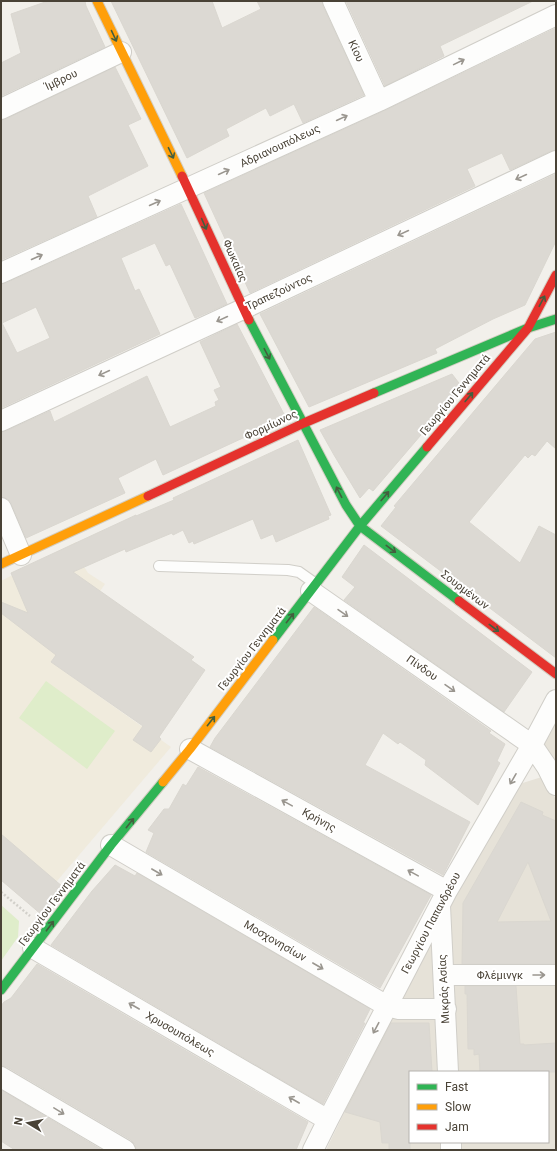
<svg xmlns="http://www.w3.org/2000/svg" width="557" height="1151" font-family="Roboto,sans-serif">
	<rect width="100%" height="100%" fill="#f2f0eb"/>
	<!-- residential -->
	<path fill="#e6e2d8" fill-rule="evenodd" d="M556,703V778L536,738Z
		M545,776L556,800V1150H326L401,996L513,786ZM410,1072H548V1142H410Z"/>
	<!-- education -->
	<path fill="#f0ebdd" d="M76,542L82,555L78,557L88,573L105,584L51,662L171,747L34,908L1,880V581Z"/>
	<!-- green -->
	<path fill="#dfedca" d="M46,681L115,731L87,769L19,718Z
		M1,905L19,921L18,937L1,961Z"/>
	<!-- building -->
	<path fill="#dcd9d3" stroke="#dad7d0" fill-rule="evenodd" d="M48,1H85L86,6L105,47L1,96V63L21,53L11,14Z
		M111,1H212L222,28L261,9L257,1H322L323,6L364,95L303,123L294,104L270,116L266,108L226,129L229,136L187,158Z
		M346,1H533L440,46L444,56L385,86Z
		M556,28V150L551,151L510,170L502,153L467,169L475,186L250,293L204,193L384,111Z
		M115,67L141,119L128,125L148,166L88,196L97,217L1,260V120L6,119Z
		M556,174V241L525,305L493,319L435,349L437,353L309,407L260,314Z
		M181,204L227,304L195,318L170,264L166,266L155,243L121,258L135,291L139,289L160,334L1,408V284L6,283ZM36,307L50,338L17,353L2,323Z
		M237,324L286,418L163,475L156,459L118,478L125,493L26,538L11,503L8,499L1,497V432L6,431L50,411L54,422L147,376L170,427L216,406L215,402L219,400L214,390L221,387L200,342Z
		M556,332V449L547,441L535,456L532,454L528,458L525,455L469,522L520,563L539,526L556,535V658L381,526L396,507L394,506L535,339Z
		M452,374L462,387L373,491L369,488L360,498L334,455L320,430Z
		M298,440L331,515L328,516L329,519L276,542L273,534L261,539L253,519L194,544L193,541L189,543L183,530L173,535L172,533L126,552L125,549L73,572L194,657L191,660L205,670L159,737L161,739L151,752L133,740L143,726L51,662L56,655L1,613V602L28,613L11,573L136,515V516L174,500L173,498Z
		M364,545L532,672L504,712L344,600L355,587L342,577Z
		M314,607L491,731L489,733L505,744L497,761L500,763L478,805L425,765L426,760L400,742L398,744L383,733L365,765L470,822L443,875L210,747L215,738Z
		M198,767L431,895L380,988L146,852L154,833L148,830L164,809H169L183,784L186,786Z
		M521,802L543,812L542,815L556,821V964H462L463,903ZM528,862L551,921L497,922Z
		M1,834L63,887L42,915L1,880Z
		M115,865L135,876L137,873L370,1009L363,1023H365L323,1104L51,945L92,891Z
		M37,964L308,1122L296,1150H136L135,1144L131,1140L7,1067L1,1066V1006L4,1002L11,998Z
		M465,986H516L520,1044H524V1045L556,1043V1072H480L479,1054L474,1055V1049H468L467,994H465Z
		M391,1023H429L432,1072H410V1150H389V1143H382L380,1122L345,1112Z
		M1,1090L102,1150H15L1,1141Z"/>
	<g fill="none" stroke-linecap="round" stroke-linejoin="round">
		<defs>
			<path id="lane" d="M159,566L288,570L299,572L316,584"/>
			<path id="street" d="M333,1L379,101
				M1,109L121,52
				M1,273L379,101L556,15
				M1,421L243,309L556,161
				M1,508L21,555
				M311,591L532,745L547,767L556,785
				M190,749L447,891
				M111,845L387,1006L399,1009H446
				M440,906L448,1072
				M33,948L328,1120
				M444,975H556
				M1,1077L125,1150
				M451,1142V1150
				M313,1150L328,1120L447,891L532,745L556,700"/>
			<path id="fast" d="M249,320L346,505L360,526L459,601
				M374,393L528,328L556,319
				M273,640L360,526L427,447
				M1,990L111,845L163,782"/>
			<path id="slow" d="M97,1L182,176
				M1,564L148,496
				M163,782L190,749L273,640"/>
			<path id="jam" d="M182,176L249,320
				M427,447L528,328L556,275
				M148,496L304,423L374,393
				M459,601L556,674"/>
		</defs>
		<!-- lane casing -->
		<use href="#lane" stroke="#d0cec8" stroke-width="12"/>
		<!-- street casing -->
		<use href="#street" stroke="#d0cec8" stroke-width="22"/>
		<!-- fast casing -->
		<use href="#fast" stroke="#d2cdc1" stroke-width="11"/>
		<!-- slow casing -->
		<use href="#slow" stroke="#d2cdc1" stroke-width="11"/>
		<!-- jam casing -->
		<use href="#jam" stroke="#d2cdc1" stroke-width="11"/>
		<!-- path -->
		<path stroke="#d2d0ca" stroke-width="2.5" stroke-dasharray="2 2" stroke-linecap="butt" d="M1,892L30,916"/>
		<!-- lane -->
		<use href="#lane" stroke="#fdfdfc" stroke-width="10"/>
		<!-- street -->
		<use href="#street" stroke="#fdfdfc" stroke-width="20"/>
		<!-- fast -->
		<use href="#fast" stroke="#30b455" stroke-width="9"/>
		<!-- slow -->
		<use href="#slow" stroke="#ff9f0a" stroke-width="9"/>
		<!-- jam -->
		<use href="#jam" stroke="#e5322d" stroke-width="9"/>
	</g>
	<!-- one-way arrows -->
	<defs><path id="oneway-shaft" d="M-6 0H5M1.5-3L5.5 0L1.5 3" fill="none" stroke-width="1.6" stroke-linecap="round" stroke-linejoin="round"/></defs>
	<g stroke="#435e3e">
		<use href="#oneway-shaft" transform="translate(114 36) rotate(65)"/>
		<use href="#oneway-shaft" transform="translate(171 153) rotate(64)"/>
		<use href="#oneway-shaft" transform="translate(204 224) rotate(66)"/>
		<use href="#oneway-shaft" transform="translate(542 301) rotate(-62)"/>
		<use href="#oneway-shaft" transform="translate(267 354) rotate(62)"/>
		<use href="#oneway-shaft" transform="translate(469 397) rotate(-50)"/>
		<use href="#oneway-shaft" transform="translate(339 492) rotate(-117)"/>
		<use href="#oneway-shaft" transform="translate(385 496) rotate(-50)"/>
		<use href="#oneway-shaft" transform="translate(391 549) rotate(37)"/>
		<use href="#oneway-shaft" transform="translate(290 618) rotate(-52)"/>
		<use href="#oneway-shaft" transform="translate(494 628) rotate(37)"/>
		<use href="#oneway-shaft" transform="translate(211 721) rotate(-52)"/>
		<use href="#oneway-shaft" transform="translate(130 823) rotate(-51)"/>
		<use href="#oneway-shaft" transform="translate(50 926) rotate(-53)"/>
	</g>
	<g stroke="#9a968f">
		<use href="#oneway-shaft" transform="translate(459 62) rotate(-26)"/>
		<use href="#oneway-shaft" transform="translate(342 118) rotate(-25)"/>
		<use href="#oneway-shaft" transform="translate(224 172) rotate(-25)"/>
		<use href="#oneway-shaft" transform="translate(521 177) rotate(155)"/>
		<use href="#oneway-shaft" transform="translate(155 203) rotate(-24)"/>
		<use href="#oneway-shaft" transform="translate(403 233) rotate(155)"/>
		<use href="#oneway-shaft" transform="translate(37 257) rotate(-24)"/>
		<use href="#oneway-shaft" transform="translate(222 319) rotate(155)"/>
		<use href="#oneway-shaft" transform="translate(104 373) rotate(155)"/>
		<use href="#oneway-shaft" transform="translate(343 613) rotate(35)"/>
		<use href="#oneway-shaft" transform="translate(450 688) rotate(35)"/>
		<use href="#oneway-shaft" transform="translate(513 779) rotate(120)"/>
		<use href="#oneway-shaft" transform="translate(287 803) rotate(-151)"/>
		<use href="#oneway-shaft" transform="translate(157 872) rotate(30)"/>
		<use href="#oneway-shaft" transform="translate(413 873) rotate(-151)"/>
		<use href="#oneway-shaft" transform="translate(318 966) rotate(30)"/>
		<use href="#oneway-shaft" transform="translate(539 975)"/>
		<use href="#oneway-shaft" transform="translate(134 1006) rotate(-150)"/>
		<use href="#oneway-shaft" transform="translate(376 1028) rotate(118)"/>
		<use href="#oneway-shaft" transform="translate(294 1100) rotate(-150)"/>
		<use href="#oneway-shaft" transform="translate(59 1111) rotate(31)"/>
	</g>
	<g text-anchor="middle" dominant-baseline="central" stroke-width="4" stroke-linejoin="round" paint-order="stroke">
		<!-- street labels -->
		<g font-size="11" fill="#494236" stroke="#fff">
			<text transform="translate(356 51) rotate(65)">Κίου</text>
			<text transform="translate(61 80) rotate(-25)">Ίμβρου</text>
			<text transform="translate(280 146) rotate(-25)">Αδριανουπόλεως</text>
			<text transform="translate(235 261) rotate(66)">Φωκαίας</text>
			<text transform="translate(279 292) rotate(-25)">Τραπεζούντος</text>
			<text transform="translate(455 395) rotate(-50)">Γεωργίου Γεννηματά</text>
			<text transform="translate(271 425) rotate(-25)">Φορμίωνος</text>
			<text transform="translate(465 590) rotate(37)">Σουρμένων</text>
			<text transform="translate(252 649) rotate(-52)">Γεωργίου Γεννηματά</text>
			<text transform="translate(422 668) rotate(35)">Πίνδου</text>
			<text transform="translate(319 820) rotate(29)">Κρήνης</text>
			<text transform="translate(52 904) rotate(-53)">Γεωργίου Γεννηματά</text>
			<text transform="translate(431 923) rotate(-62)">Γεωργίου Παπανδρέου</text>
			<text transform="translate(275 941) rotate(30)">Μοσχονησίων</text>
			<text x="500" y="975">Φλέμινγκ</text>
			<text transform="translate(444 989) rotate(-93)">Μικράς Ασίας</text>
			<text transform="translate(180 1034) rotate(30)">Χρυσουπόλεως</text>
		</g>
	</g>
	<!-- border -->
	<rect width="557" height="1151" fill="none" stroke="#494236" stroke-width="4"/>
	<!-- legend -->
	<rect x="409" y="1071" width="140" height="72" fill="#ffffff" stroke="#b6b3af"/>
	<rect x="417" y="1084" width="20" height="6" fill="#30b455" stroke="#b6b3af"/>
	<text x="445" y="1091" font-size="12" fill="#494236">Fast</text>
	<rect x="417" y="1104" width="20" height="6" fill="#ff9f0a" stroke="#b6b3af"/>
	<text x="445" y="1111" font-size="12" fill="#494236">Slow</text>
	<rect x="417" y="1124" width="20" height="6" fill="#e5322d" stroke="#b6b3af"/>
	<text x="445" y="1131" font-size="12" fill="#494236">Jam</text>
	<!-- north arrow -->
	<g transform="translate(28 1123) rotate(280)" stroke="#ffffff" stroke-width="3" paint-order="stroke">
	<path d="M0-3L7 15L0 10L-7 15Z" fill="#494236"/>
	<text y="-6" font-size="11" font-weight="bold" text-anchor="middle" fill="#494236">N</text>
	</g>
</svg>
